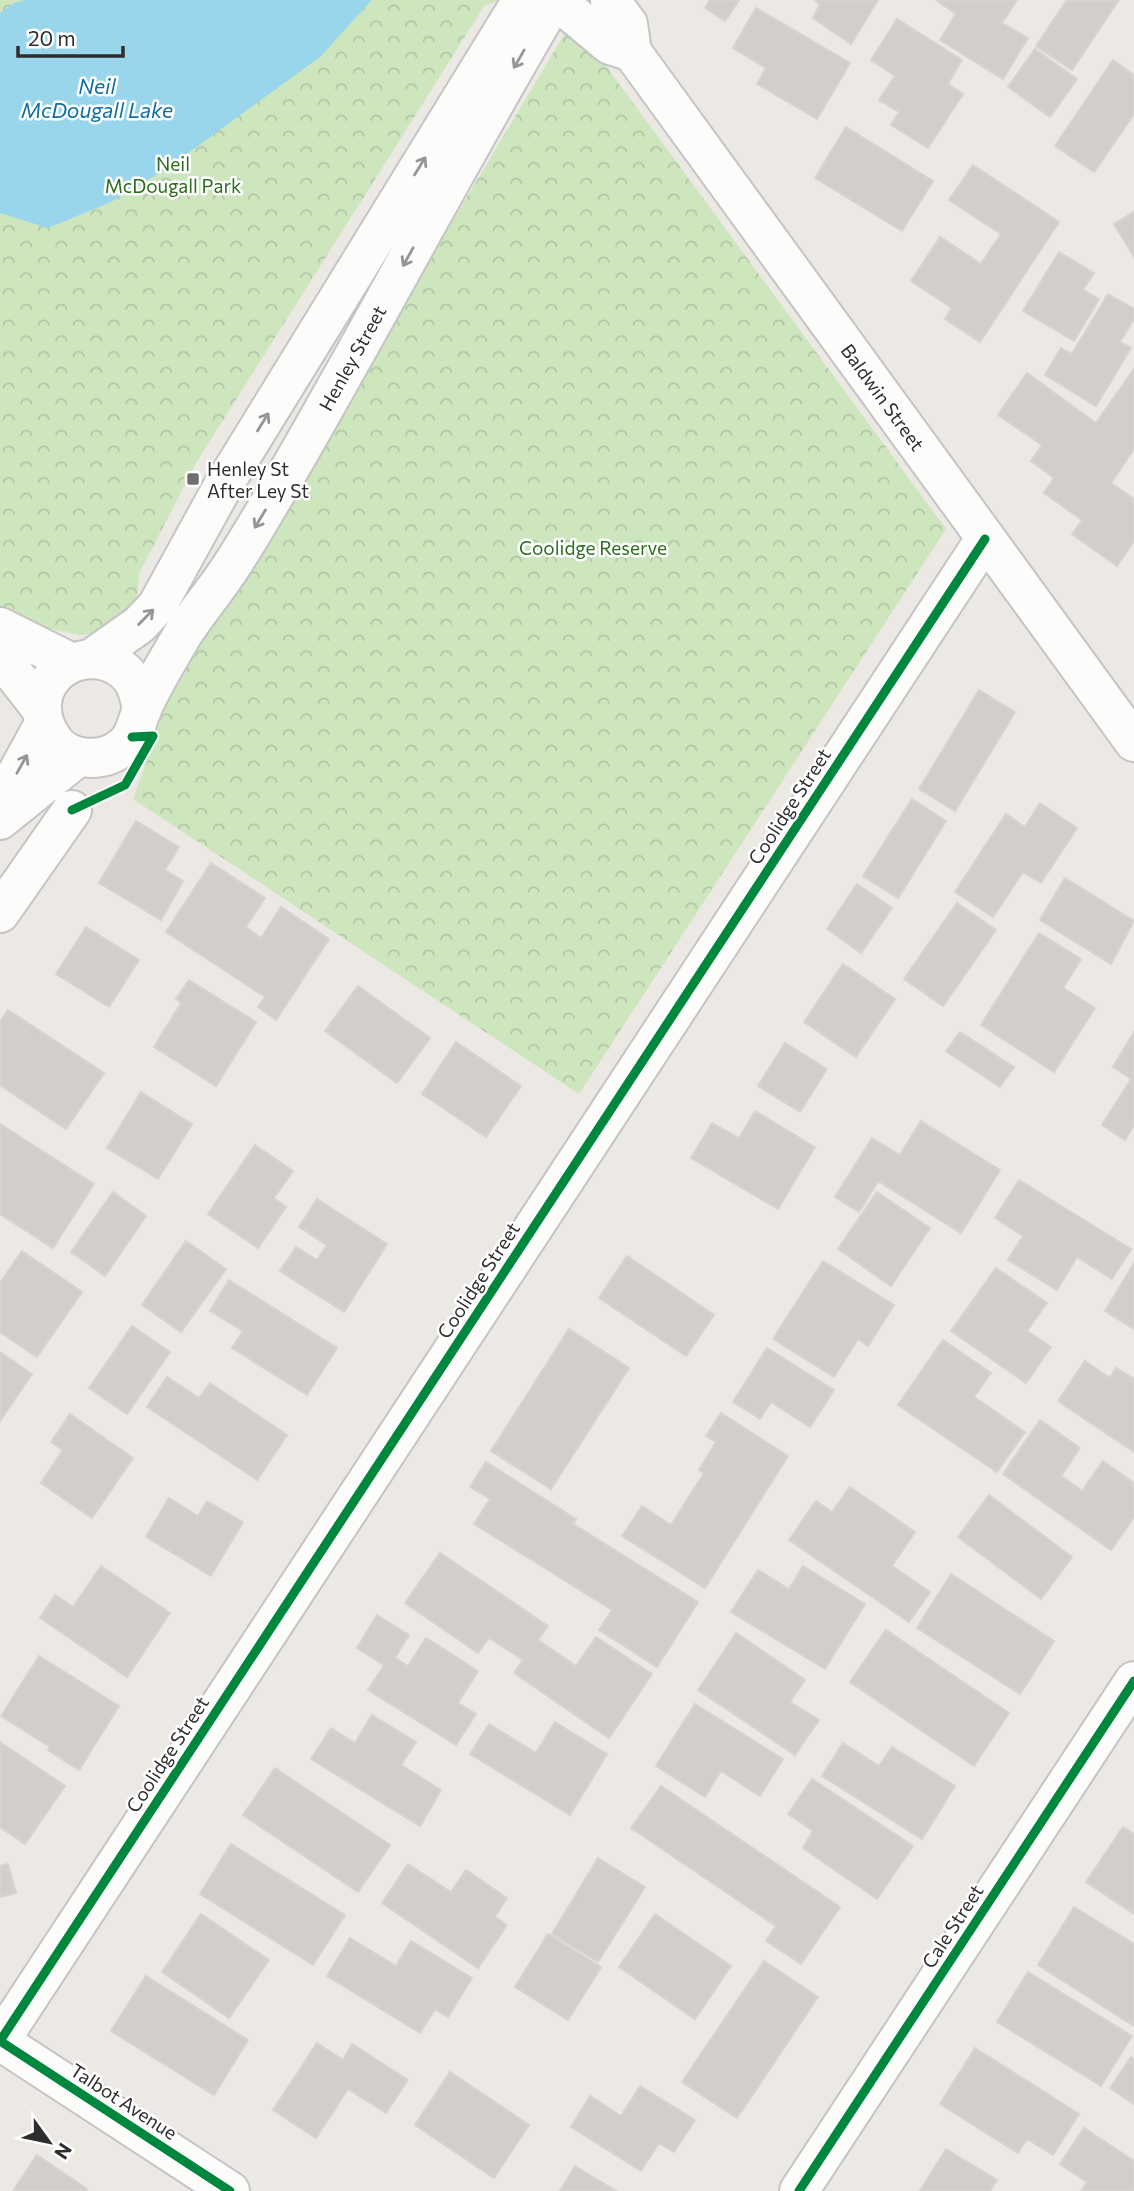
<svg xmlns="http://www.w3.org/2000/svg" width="1134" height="2191" font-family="Commissioner,sans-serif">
	<defs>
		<pattern id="park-crowns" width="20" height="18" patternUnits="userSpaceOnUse" patternTransform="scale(1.75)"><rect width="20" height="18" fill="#cee6be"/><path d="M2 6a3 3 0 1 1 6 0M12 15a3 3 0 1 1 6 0" fill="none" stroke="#b1c6a4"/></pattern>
	</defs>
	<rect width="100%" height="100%" fill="#ece8e4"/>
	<!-- park -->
	<path fill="url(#park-crowns)" d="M0,0H502L485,5L196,463L139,574L137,598L117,623L104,632L81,635L31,625L0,613Z
		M571,23L595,51L946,529L579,1094L133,799L169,696Z"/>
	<!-- water -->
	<path fill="#99d6ec" d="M25,0H372L320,57L166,169L111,202L48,228L0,213V13L14,3Z"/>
	<!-- building -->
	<path fill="#d1cecb" stroke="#d7d4d0" stroke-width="2" d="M710,0H739L725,21L705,8Z
		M815,0H878L851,44L813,18L820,4Z
		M1017,0L1002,23L1028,38L1003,79L940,40L956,14L936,0Z
		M1067,0L1118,1L1072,70L1036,46Z
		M756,8L850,63L817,119L757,84L766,68L733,48Z
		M897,19L962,60L948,84L963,94L928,148L891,125L899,112L879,100L895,76L871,60Z
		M1035,49L1077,79L1050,117L1008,87Z
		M1113,60L1134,75V114L1094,172L1055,146Z
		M846,127L933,181L902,231L815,178Z
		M973,165L1059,222L980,342L945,319L952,308L911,281L940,237L981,264L1001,234L949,200Z
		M1134,212V257L1114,224Z
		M1059,252L1094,273L1083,290L1099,299L1074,341L1023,311Z
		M1108,294L1134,309V319L1120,342L1131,348L1096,406L1045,375L1061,348L1072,354Z
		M1134,369V449L1111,483L1134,499V541L1117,566L1072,534L1082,520L1044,493L1054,478L1031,461L1042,445L998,415L1027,373L1096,423Z
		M979,690L1015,712L955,811L919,789Z
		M912,799L946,821L898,898L863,876Z
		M1040,803L1077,828L1041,883L1023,872L993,917L955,892L1006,814L1025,827Z
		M136,821L179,847L165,870L183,881L161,920L99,883Z
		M211,863L265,898L246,927L261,938L281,907L329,939L276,1020L258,1007L265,997L166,932Z
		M1065,878L1134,921L1111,964L1040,920Z
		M857,884L892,908L861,953L827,929Z
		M957,903L996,930L943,1006L904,979Z
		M86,927L139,960L109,1007L56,974Z
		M1039,933L1081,959L1063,988L1095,1008L1054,1072L981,1025Z
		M843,964L895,999L856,1057L804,1022Z
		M189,980L256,1022L216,1086L154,1047L181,1003L176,999Z
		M358,986L430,1038L397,1083L325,1031Z
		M8,1010L104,1073L66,1129L0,1085V1022Z
		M960,1032L1014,1067L1000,1087L946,1051Z
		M1134,1032V1125L1125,1140L1102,1125L1131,1079L1113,1067Z
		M456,1042L521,1086L486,1137L422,1094Z
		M785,1043L827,1069L800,1112L758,1086Z
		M141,1092L192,1124L158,1179L107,1148Z
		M755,1111L815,1147L778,1209L691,1158L712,1123L739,1138Z
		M921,1121L1000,1170L961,1233L878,1181L859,1212L835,1197L872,1138L900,1155Z
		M0,1124L94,1184L53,1248L0,1214Z
		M255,1145L293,1171L274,1198L286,1207L258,1248L208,1214Z
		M1019,1180L1131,1249L1112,1279L1077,1257L1057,1290L1008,1260L1023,1236L995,1218Z
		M113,1192L146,1216L105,1276L71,1252Z
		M877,1192L930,1228L891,1286L838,1249Z
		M317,1199L387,1244L344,1312L280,1271L296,1247L317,1260L327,1245L299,1227Z
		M186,1241L226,1269L181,1332L142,1305Z
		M22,1251L82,1292L37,1357L0,1332V1283Z
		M627,1256L714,1315L686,1356L599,1298Z
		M823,1261L894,1305L868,1346L858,1339L834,1377L773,1339Z
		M1134,1263V1329L1105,1311Z
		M996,1268L1047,1303L1027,1331L1051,1347L1026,1383L951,1331Z
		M229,1280L337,1348L307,1395L232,1348L243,1331L210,1311Z
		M132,1326L170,1352L127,1414L89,1388Z
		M569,1329L629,1368L551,1489L491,1451Z
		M943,1340L991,1373L974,1397L1025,1432L997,1472L898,1405Z
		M767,1348L834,1390L810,1427L771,1402L760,1419L733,1402Z
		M0,1352L32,1374L0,1421Z
		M1085,1361L1110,1378L1116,1368L1134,1379V1452L1058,1401Z
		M167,1377L199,1398L210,1383L287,1435L257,1480L147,1407Z
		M721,1413L788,1456L705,1588L622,1536L642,1506L671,1525L704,1473L699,1470L716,1442L706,1436Z
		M70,1414L133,1458L92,1518L41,1483L63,1450L51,1442Z
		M1040,1420L1080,1448L1061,1476L1082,1491L1103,1461L1134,1483V1517L1111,1550L1003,1474Z
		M486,1462L576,1519L573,1524L698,1602L657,1667L599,1630L612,1610L474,1524L490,1499L470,1487Z
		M850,1487L915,1532L892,1566L930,1592L909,1622L789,1540L816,1501L832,1512Z
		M989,1495L1072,1557L1041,1599L958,1537Z
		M169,1498L198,1516L207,1501L243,1522L211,1576L146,1537Z
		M440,1553L548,1626L538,1640L576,1666L596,1637L652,1674L609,1738L514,1673L523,1660L489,1638L478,1653L405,1603Z
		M101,1566L170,1613L127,1677L40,1618L55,1595L73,1607Z
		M803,1566L865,1604L825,1669L731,1612L758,1570L789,1589Z
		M951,1574L1054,1641L1020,1694L917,1628Z
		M377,1615L409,1635L395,1658L408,1666L426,1638L478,1671L458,1703L476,1714L456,1745L368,1690L384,1665L357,1648Z
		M886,1630L1009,1713L974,1766L850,1682Z
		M736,1633L805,1680L790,1702L819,1720L795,1755L698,1690Z
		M39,1656L119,1706L79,1770L48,1750L50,1747L1,1716Z
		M695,1704L783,1759L760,1796L721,1771L705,1797L656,1766Z
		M372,1715L416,1742L401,1765L441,1790L420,1826L311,1759L331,1728L355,1743Z
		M555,1722L607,1754L570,1815L470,1754L489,1724L536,1753Z
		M0,1742L65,1786L25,1844L0,1827Z
		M843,1743L879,1766L892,1747L955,1786L922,1839L822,1776Z
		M275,1768L390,1845L358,1892L243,1815Z
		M812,1779L913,1846L877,1899L803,1848L813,1831L788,1814Z
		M661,1786L840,1907L801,1964L766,1941L776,1926L631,1828Z
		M1123,1827L1134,1834V1914L1086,1882Z
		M231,1844L345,1915L313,1965L200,1894Z
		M598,1858L645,1887L598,1962L552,1934Z
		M8,1864L16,1893L0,1897V1866Z
		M408,1864L451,1892L466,1870L507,1898L495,1917L507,1925L478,1968L382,1903Z
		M1074,1907L1134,1944V2026L1038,1965Z
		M201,1914L269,1960L229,2018L162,1972Z
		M655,1914L731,1966L695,2019L619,1967Z
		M548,1934L601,1967L568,2020L515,1987Z
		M350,1938L396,1966L411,1941L472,1978L448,2017L435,2009L420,2033L327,1976Z
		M764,1961L818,1997L737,2118L682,2082Z
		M1028,1972L1132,2036L1101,2086L997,2022Z
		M146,1976L248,2040L214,2095L111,2031Z
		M317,2043L343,2060L352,2044L408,2080L386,2113L348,2089L316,2138L273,2110Z
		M975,2048L1079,2114L1053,2155L1027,2139L1018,2153L940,2104Z
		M1131,2057L1134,2059V2104L1110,2088Z
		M450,2072L529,2125L494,2178L415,2125Z
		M640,2086L695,2120L674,2152L659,2143L641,2171L571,2127L590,2096L621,2116Z
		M1084,2128L1134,2161V2191H1081L1087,2182L1060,2164Z
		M946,2149L997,2180L990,2191H920Z
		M37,2155L87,2189L86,2191H13Z
		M575,2166L616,2191H560Z"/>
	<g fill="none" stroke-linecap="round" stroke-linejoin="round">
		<defs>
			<path id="minor" d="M556,0L610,45L632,52
				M610,0L628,24L632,52L1134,742
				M0,627L72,663
				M0,656L42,710
				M92,658L139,625L157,606L223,486L522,0
				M142,710C140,698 138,687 131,678C103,643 45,660 42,704C41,719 46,730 54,741C69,761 102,763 121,748C135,738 136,724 142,709C153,684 169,658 183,634C198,610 217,589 232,565C251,536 268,506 285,477C377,319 461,157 554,0
				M0,804L44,724
				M0,820L78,757
				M0,913L72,810
				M0,2041L985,539
				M0,2041L230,2191
				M799,2191L1134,1681"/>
		</defs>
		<!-- minor casing -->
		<use href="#minor" stroke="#c5c4c5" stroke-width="42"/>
		<!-- minor -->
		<use href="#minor" stroke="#fcfcfb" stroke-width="38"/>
		<defs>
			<path id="cycleway" d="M72,810L125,785L153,736L132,737
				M0,2041L985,539
				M0,2041L230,2191
				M799,2191L1134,1681"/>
		</defs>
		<!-- cycleway casing -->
		<use href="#cycleway" stroke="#fff" stroke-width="13"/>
		<!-- cycleway -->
		<use href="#cycleway" stroke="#00873e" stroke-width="9"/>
	</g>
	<!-- one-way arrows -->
	<defs><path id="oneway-shaft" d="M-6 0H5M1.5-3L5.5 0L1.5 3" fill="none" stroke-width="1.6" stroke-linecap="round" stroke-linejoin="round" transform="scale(1.75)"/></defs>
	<g stroke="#959594">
		<use href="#oneway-shaft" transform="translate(519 59) rotate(120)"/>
		<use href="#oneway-shaft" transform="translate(420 166) rotate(-58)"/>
		<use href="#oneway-shaft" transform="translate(408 257) rotate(119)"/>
		<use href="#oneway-shaft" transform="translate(263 422) rotate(-58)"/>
		<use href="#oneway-shaft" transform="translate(260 519) rotate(121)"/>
		<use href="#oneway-shaft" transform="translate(146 617) rotate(-45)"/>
		<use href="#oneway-shaft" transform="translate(22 764) rotate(-61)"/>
	</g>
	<!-- markers -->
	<rect fill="#706f6e" stroke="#fff" stroke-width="2.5" x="186" y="472" width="14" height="14" rx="3.5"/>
	<g text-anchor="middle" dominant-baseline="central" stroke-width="5" stroke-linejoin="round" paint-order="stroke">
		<!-- park labels -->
		<g font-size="19" fill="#2c6e1b" stroke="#fff">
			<text x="173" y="163">Neil<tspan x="173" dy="22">McDougall Park</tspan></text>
			<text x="593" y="547">Coolidge Reserve</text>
		</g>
		<!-- street labels -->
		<g font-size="19" fill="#2e2e2e" stroke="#fff">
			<text transform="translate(352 358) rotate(-61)">Henley Street</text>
			<text transform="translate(883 397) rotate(54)">Baldwin Street</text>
			<text transform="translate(789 806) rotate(-57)">Coolidge Street</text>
			<text transform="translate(478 1280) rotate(-57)">Coolidge Street</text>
			<text transform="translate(167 1754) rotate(-57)">Coolidge Street</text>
			<text transform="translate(952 1926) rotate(-57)">Cale Street</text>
			<text transform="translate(124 2101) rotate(33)">Talbot Avenue</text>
		</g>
		<!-- poi labels -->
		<g font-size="19" fill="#2e2e2e" stroke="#fff" text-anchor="start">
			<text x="207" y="468">Henley St<tspan x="207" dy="22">After Ley St</tspan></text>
		</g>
		<!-- water labels -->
		<g font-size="21" font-style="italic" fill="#0d6fa3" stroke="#fff">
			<text x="97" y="85">Neil<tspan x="97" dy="24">McDougall Lake</tspan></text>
		</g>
	</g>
	<!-- north arrow -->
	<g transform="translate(49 2142) rotate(123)" stroke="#ffffff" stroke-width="5" paint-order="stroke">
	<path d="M0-5L12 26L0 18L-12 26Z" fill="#2e2e2e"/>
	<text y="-10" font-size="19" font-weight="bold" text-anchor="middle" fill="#2e2e2e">N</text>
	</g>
	<!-- scale -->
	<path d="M18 46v10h105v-10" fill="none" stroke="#2e2e2e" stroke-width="3.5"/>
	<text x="28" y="46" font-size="21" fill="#2e2e2e" stroke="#ffffff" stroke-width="5" paint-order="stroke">20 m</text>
</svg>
